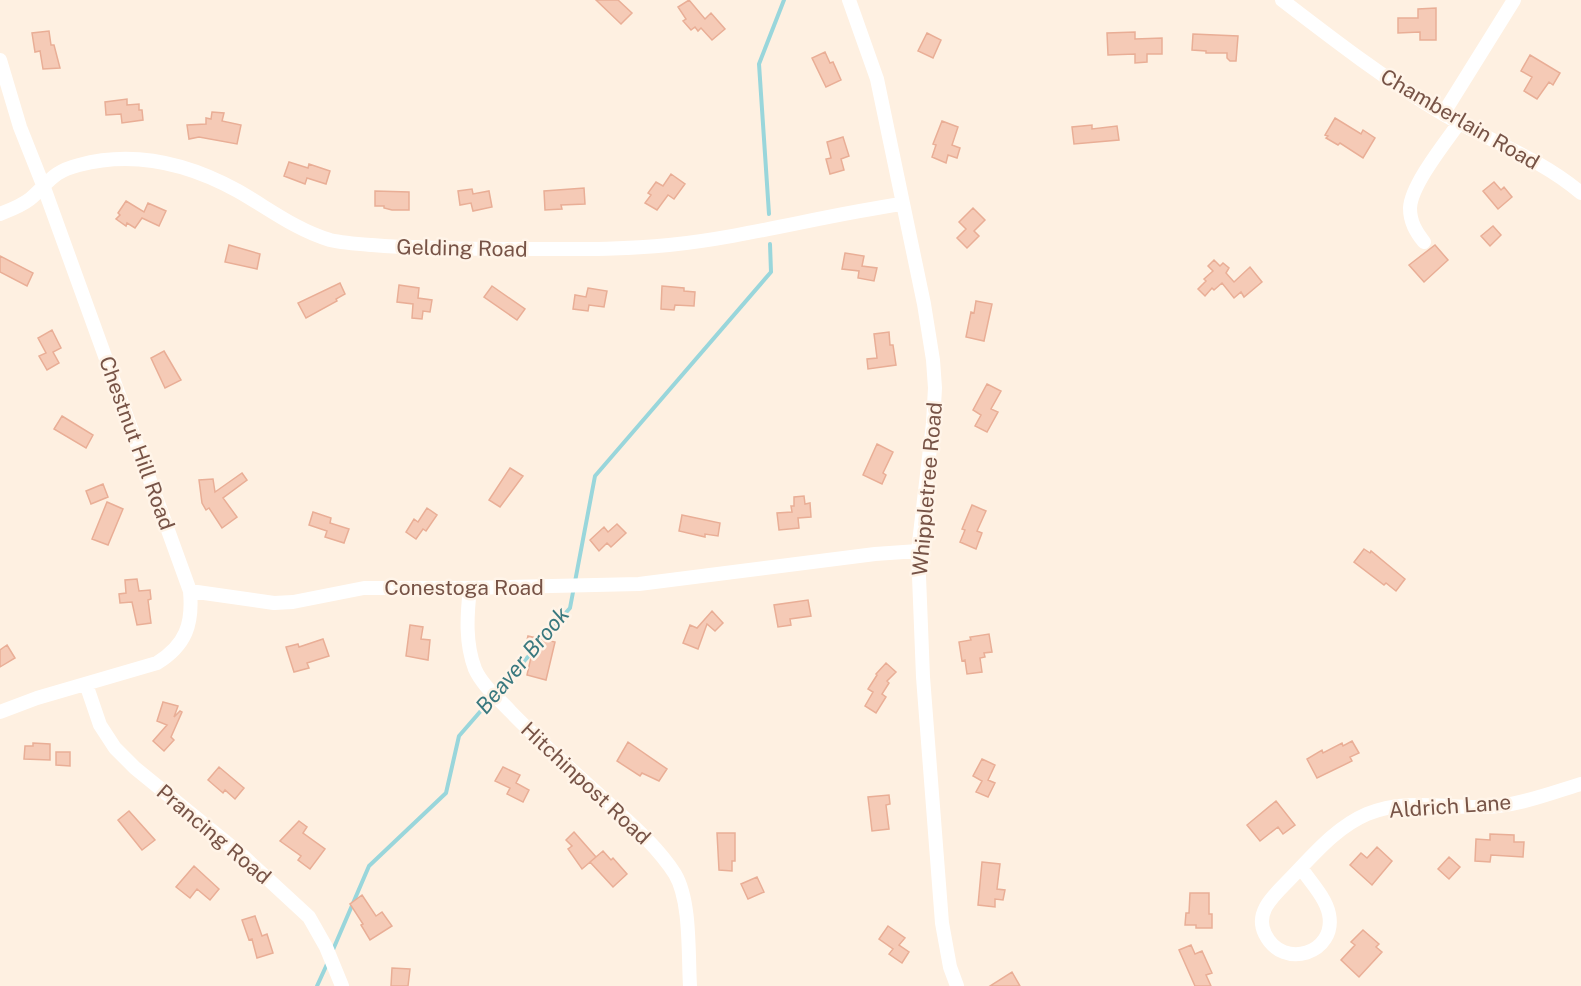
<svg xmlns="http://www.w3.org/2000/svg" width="1581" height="986" font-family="'Public Sans',sans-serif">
	<rect width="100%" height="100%" fill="#fef0e1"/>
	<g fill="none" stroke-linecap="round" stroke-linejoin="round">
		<!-- stream -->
		<path stroke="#99d6db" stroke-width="4" d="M769,214L759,64L784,0
			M539,643L570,608L595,476L771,272L770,244
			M332,952L369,866L446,793L459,736L533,651
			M317,986L328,962"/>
	</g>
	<!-- building -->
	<path fill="#f5cab6" stroke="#e9ae96" stroke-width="1.5" d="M596,0H618L632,13L621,24Z
		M689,0L705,19L711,13L725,29L712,40L701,28L698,31L695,27L691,30L683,21L686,19L678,7Z
		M1436,8V40H1420V32L1398,33V18H1418V9Z
		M49,31L51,45H54L60,68L43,69L40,51L35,52L32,33Z
		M1135,32V39L1162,38V54H1147V62L1135,63V54L1108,55L1107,33Z
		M927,33L941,40L933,58L918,51Z
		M1193,34L1238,36L1236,61H1230L1227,58V53H1206V51L1192,50Z
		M825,52L830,63L833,62L841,80L826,87L812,58Z
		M1530,55L1560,73L1553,85L1549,82L1537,99L1524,91L1532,77L1521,71Z
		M127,99V105L139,104V110H142L143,120L122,123L121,114L106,115L105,102Z
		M212,112L224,113L222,121L241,125L237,144L199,137L189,139L187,125L206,124V118L211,119Z
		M1335,118L1361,134L1363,130L1375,138L1363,158L1340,143L1338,145L1326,138L1328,136L1325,135Z
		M942,121L958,127L952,145L960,148L957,158L948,155L946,163L932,157L936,145L933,144Z
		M1092,125V129L1117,126L1119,140L1074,144L1072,127Z
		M843,137L849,156L841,159L844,170L830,174L826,159L831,158L827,142Z
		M289,162L308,168L309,164L330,171L326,184L307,178L305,184L284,176Z
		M671,174L685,184L674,199L668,195L657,210L645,203L651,195L648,193L656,182L663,186Z
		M1494,182L1501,190L1504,187L1512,197L1498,209L1483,191Z
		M584,188L585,204L561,205L562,209L545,210L544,191Z
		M472,189L473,194L489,191L492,207L473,211L471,203L460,205L458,191Z
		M375,191L409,192V210H392L384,208V206H375Z
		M126,201L144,212L148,203L166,211L159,226L142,218L135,228L127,223L126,226L116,219L120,215L118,213Z
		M973,208L985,220L974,231L979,236L967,248L957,238L966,229L959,222Z
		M1493,226L1501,235L1490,246L1481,236Z
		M229,245L260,254L257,269L225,262Z
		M1435,245L1448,260L1424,282L1409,265Z
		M845,253L864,256L862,266L877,268L874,281L858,278L859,271L842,269Z
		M0,256L33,273L27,286L0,272Z
		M1214,260L1220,266L1223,263L1229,268L1226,273L1234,282L1250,267L1262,282L1244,297L1241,292L1234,298L1222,283L1214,290L1212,288L1205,296L1198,289L1206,281L1204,279L1213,271L1208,266Z
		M340,283L345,294L336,299L337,301L306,318L298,303Z
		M399,285L419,288L418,298L432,300L430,312L423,311L422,319L412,318L413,304L397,302Z
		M492,286L525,309L517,320L484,297Z
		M662,286L684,288V291L695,292L694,306L675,305L674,310L661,309Z
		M588,288L607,291L604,307L589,305L588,311L573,309L575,295L586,297Z
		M976,301L992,304L984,341L966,337L971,312L974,313Z
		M52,330L61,348L53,352L59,363L47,370L39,356L46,353L38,338Z
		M889,332L890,345H893L896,365L868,369L867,359L877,358L874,334Z
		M164,351L181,380L165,388L151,358Z
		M987,384L1001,391L991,409L998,412L987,432L975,426L981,415L973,410Z
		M62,416L93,435L86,448L54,429Z
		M877,444L893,452L883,473L886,475L882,484L863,475Z
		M510,468L523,476L500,507L489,500Z
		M242,473L247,480L223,498L237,517L222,528L209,508L206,510L202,503L199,480L213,479L215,492Z
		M103,484L108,497L91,504L86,491Z
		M804,496L805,504L810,503L811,517L798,518L799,528L779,530L777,513L792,512L791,506H794V497Z
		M107,502L123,509L108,545L92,539Z
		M972,505L986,511L977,531L982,533L976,549L960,542L965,530L962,529Z
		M427,508L437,515L426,531L423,529L416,539L406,532L414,519L418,522Z
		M313,512L331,518L330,523L349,529L344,543L325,537L327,531L309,525Z
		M682,515L720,523L718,536L705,534V537L679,531Z
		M617,524L626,533L611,547L607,543L599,551L590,540L604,527L608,532Z
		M1364,549L1370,553L1371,551L1405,579L1396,591L1386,583L1384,585L1354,562Z
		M137,579L139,591L150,590L151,599L148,600L151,623L137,625L132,602L120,603L119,594L126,593L125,580Z
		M808,600L811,616L790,619L791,625L778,627L774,605Z
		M712,611L723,623L715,631L707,624L698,649L683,643L690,625L697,628Z
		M410,625L423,627L421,639L430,640L428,660L406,656Z
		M989,634L992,652L984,653L985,657L980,658L982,672L967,674L965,660L962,661L959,642L971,640L970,637Z
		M528,636L555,642L546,680L527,675L532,653H529L530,649L525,648Z
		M323,639L329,656L307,663L309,668L294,672L286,647L298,644L299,647Z
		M7,645L15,658L0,667V650Z
		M886,663L896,672L887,681L889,683L882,694L886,697L876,713L865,706L873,692L868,689L877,675L876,674Z
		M163,702L178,706L174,717L180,711L182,712L171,737L174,740L164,751L153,741L167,725L157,721Z
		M1352,741L1359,753L1350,757L1352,761L1317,778L1307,759L1322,750L1323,753L1342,743L1343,746Z
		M628,742L667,769L659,781L642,773L640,776L617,761Z
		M33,743L50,744V760L24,759L25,746H33Z
		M56,752H70V766L56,765Z
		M982,759L995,765L988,780L995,783L988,797L976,792L982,781L973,776Z
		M219,767L244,788L235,799L225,790L223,793L208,780Z
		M503,767L520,775L516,783L529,790L523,802L507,794L510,788L495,781Z
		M889,795L890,804L886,805L889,829L872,831L868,797Z
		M1276,801L1295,825L1283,834L1278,827L1260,841L1247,825Z
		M129,811L155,840L142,850L118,820Z
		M299,821L307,827L303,833L325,849L310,869L298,860L301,856L280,841Z
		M574,832L596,857L582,869L568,849L572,846L566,840Z
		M717,833H735V861H732V871L719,870Z
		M1490,834L1514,835V842H1524L1523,857L1491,855L1490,862L1475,861L1476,839L1490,840Z
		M1377,847L1392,861L1372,885L1350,865L1361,853L1367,858Z
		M603,851L611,860L613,858L627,874L613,887L590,862Z
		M1449,857L1460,867L1449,879L1438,869Z
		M982,862L1000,864L997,889L1005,890L1003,900L995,899V907L978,905Z
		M194,866L219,889L210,900L197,889L190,898L176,887Z
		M757,877L764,892L748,899L741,884Z
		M1190,893H1209V914H1212V928H1196V925H1185L1186,913H1189Z
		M362,895L376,916L382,912L392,926L370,940L361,925L363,924L350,904Z
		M255,916L262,936L267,934L273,953L257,958L252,939L249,940L242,920Z
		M888,926L905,938L899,945L909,952L902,963L889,954L893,949L879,939Z
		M1363,930L1379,944L1376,947L1382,952L1359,977L1341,960L1355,945L1351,942Z
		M1191,945L1195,954L1202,951L1212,973L1206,975L1211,986H1195L1179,950Z
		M392,968L410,969L408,986H391Z
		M1012,972L1020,986H990Z"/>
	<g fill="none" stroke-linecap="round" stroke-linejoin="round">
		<!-- minor -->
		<path stroke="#fff" stroke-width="14" d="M849,0L877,79L924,304L933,360L935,388L933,423L918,551L923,677L942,923L950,967L957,986
			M1282,0C1334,40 1386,80 1443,114C1489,141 1540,158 1581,193
			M0,60L20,127L43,185L190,591C193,624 186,645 157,663L37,698L0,712
			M1443,114L1514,0
			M0,214C10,210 21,206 30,199C49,183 51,172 79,165C135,150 189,164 238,191C268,208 296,230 330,240C343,243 358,244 372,245C422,249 473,249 523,249C572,249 621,250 669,245C747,237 824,215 902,204
			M1424,242C1416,232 1410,222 1410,208C1411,185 1445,143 1459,123
			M470,588C467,615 465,643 475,669C482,685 498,698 510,711C540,742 574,772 606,801C630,823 657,846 675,874C691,901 688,954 690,986
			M190,591L274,603L293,602L364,588H470L639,584L875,554L918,551
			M86,684L100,725L115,748L135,768L243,856L309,917L326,947L342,986
			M1301,868C1310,881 1326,898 1329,914C1337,953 1283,971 1265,934C1255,914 1271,898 1285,884C1310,859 1334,828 1367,814C1410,796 1454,811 1498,806C1526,803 1554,792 1581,784"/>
	</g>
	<g text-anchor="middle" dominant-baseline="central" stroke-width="5" stroke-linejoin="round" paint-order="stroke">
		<!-- street labels -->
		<g font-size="21" fill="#775346" stroke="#fff4e8">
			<text transform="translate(1460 119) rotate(30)">Chamberlain Road</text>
			<text transform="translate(462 248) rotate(1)">Gelding Road</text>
			<text transform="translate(137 443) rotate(70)">Chestnut Hill Road</text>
			<text transform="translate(927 489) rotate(-85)">Whippletree Road</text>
			<text x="464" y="587">Conestoga Road</text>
			<text transform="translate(586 783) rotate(43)">Hitchinpost Road</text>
			<text transform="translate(1450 806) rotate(-4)">Aldrich Lane</text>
			<text transform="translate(214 834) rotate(40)">Prancing Road</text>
		</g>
		<!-- water labels -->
		<g font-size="22" font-style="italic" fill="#39787e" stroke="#fff4e8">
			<text transform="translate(522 660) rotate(-50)">Beaver Brook</text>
		</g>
	</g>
</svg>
